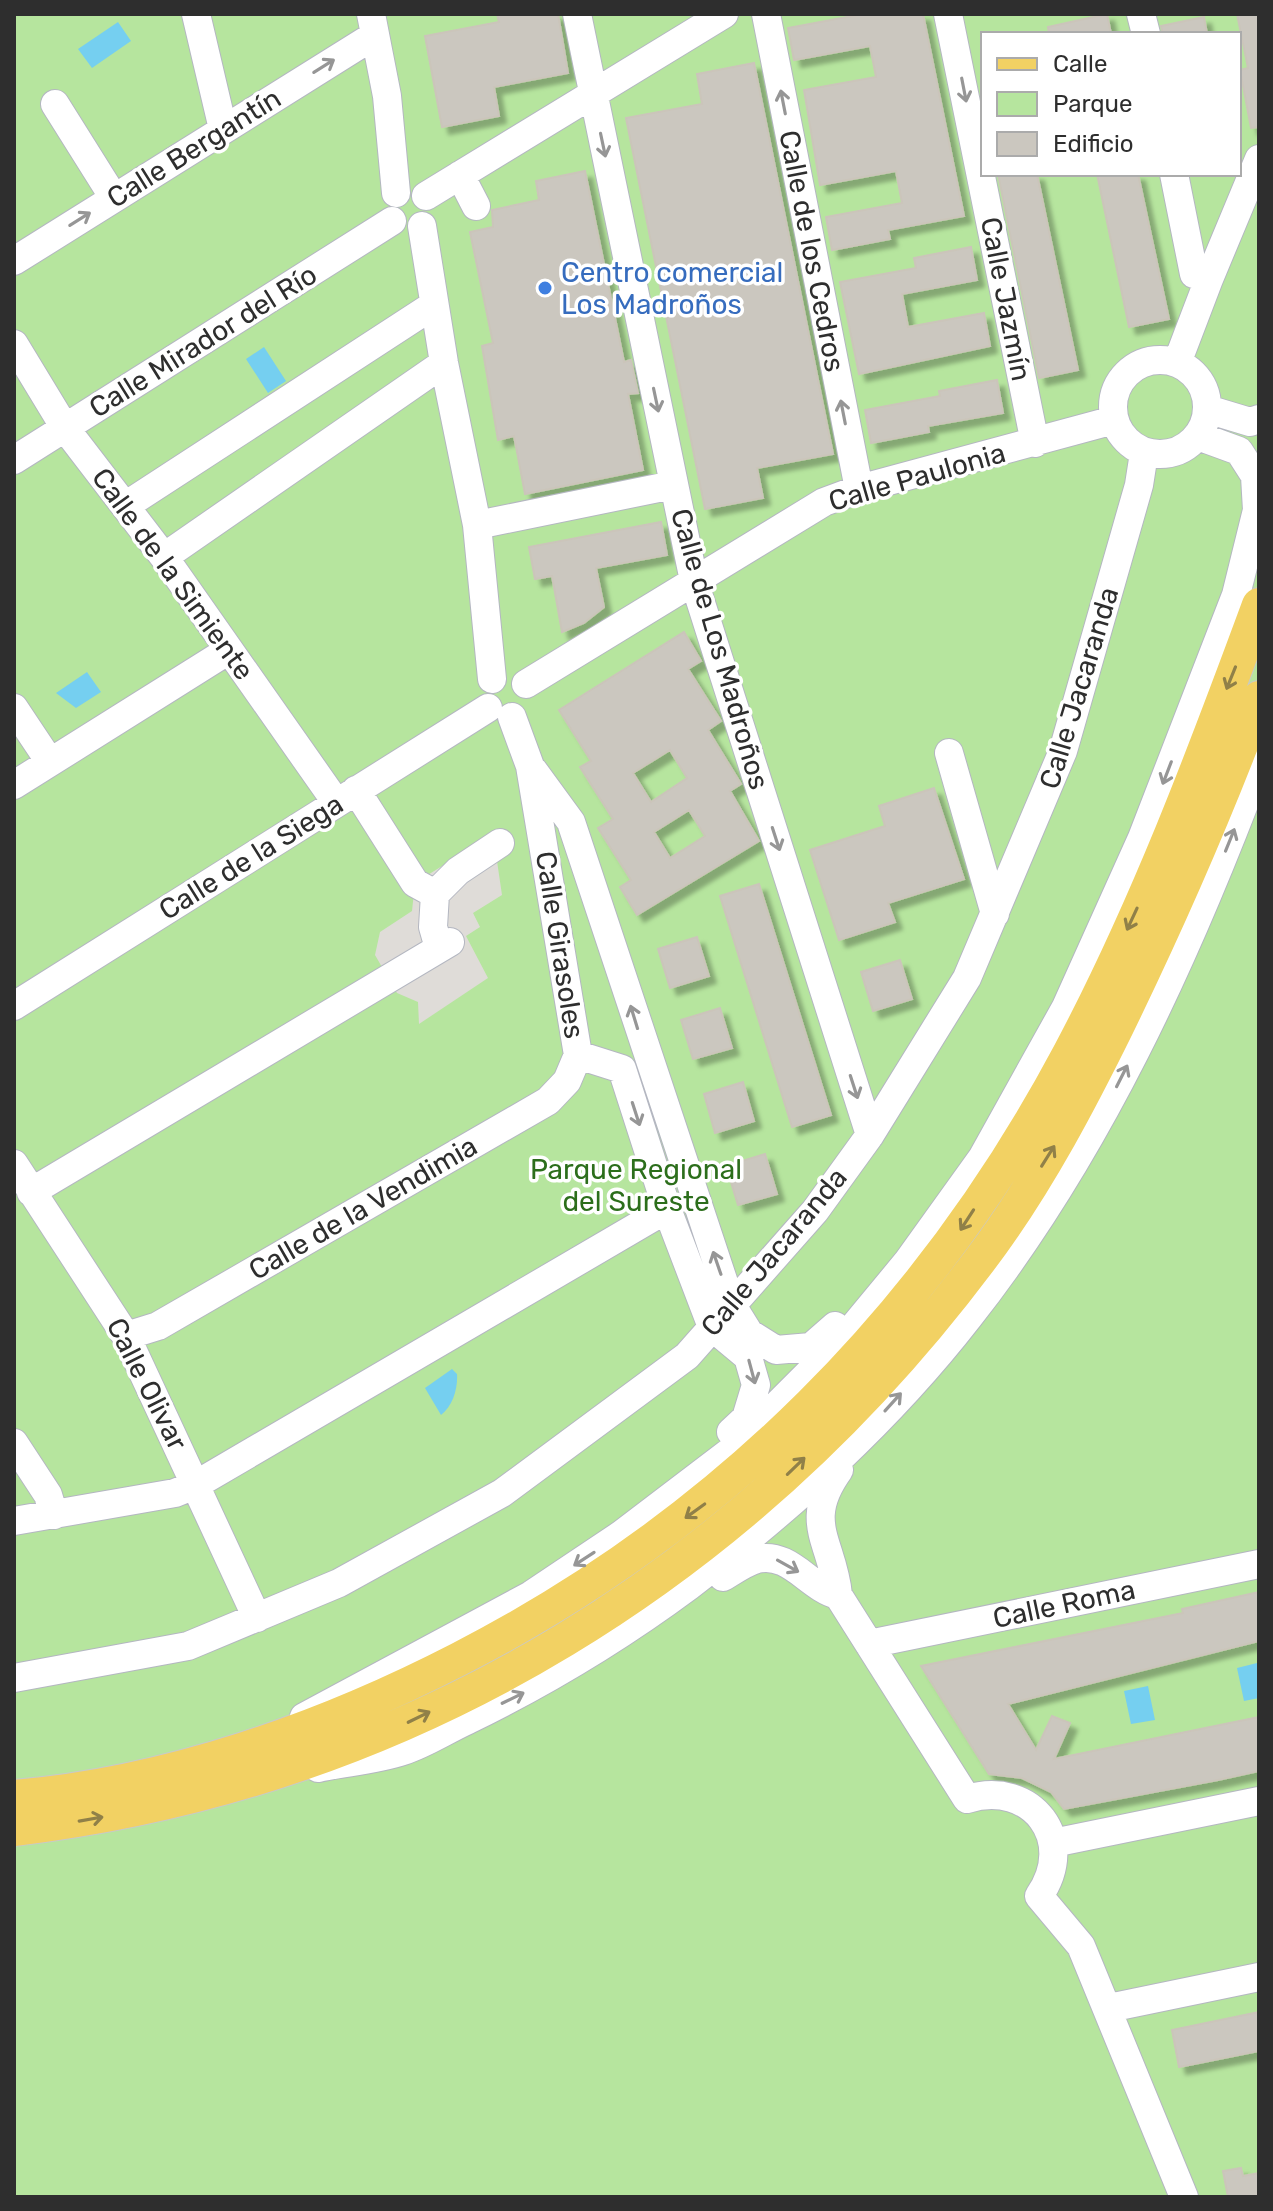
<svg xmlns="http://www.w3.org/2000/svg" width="1273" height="2211" font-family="Rubik,sans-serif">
	<defs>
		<filter id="shadow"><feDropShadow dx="7" dy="7" stdDeviation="2" flood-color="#0004"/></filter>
	</defs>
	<rect width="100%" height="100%" fill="#efe9e1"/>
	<!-- green -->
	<path fill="#b6e59e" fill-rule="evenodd" d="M14,14H1259V2197H14ZM983,34H1239V174H983Z"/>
	<!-- plaza -->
	<path fill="#dfdcd8" d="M493,834L502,895L473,913L480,927L466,936L488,978L419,1024L418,1002L397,993L375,955L380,932L412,911L415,883Z"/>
	<!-- water -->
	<path fill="#75cff0" d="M118,22L131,41L92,68L78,49Z
		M264,347L286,381L268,393L246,359Z
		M87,672L101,692L76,708L56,693Z
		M452,1369L457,1374C458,1388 453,1406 441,1415L425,1388Z
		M1257,1663L1259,1698L1244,1701L1237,1668Z
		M1148,1686L1155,1720L1131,1724L1124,1691Z"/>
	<!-- building -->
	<path fill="#cbc7bf" stroke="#cbc5ba" stroke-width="2" fill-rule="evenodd" filter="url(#shadow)" d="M497,14H558L568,73L494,87L499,116L442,127L425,36L499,22Z
		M863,14H923L964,216L888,230L890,239L832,250L826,217L902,203L896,171L820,185L804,90L876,77L870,46L794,60L788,28Z
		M1107,14L1111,34H1049L1048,27Z
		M1237,14H1259V127L1251,128L1240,70L1248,68Z
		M1204,17L1207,34H1163L1161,26Z
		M754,63L833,454L757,468L763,498L705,509L626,118L702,104L697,74Z
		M585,171L624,362L631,360L638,393L628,394L643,470L525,494L514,436L498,440L482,346L493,343L470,232L493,227L492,210L539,200L536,181Z
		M998,174H1037L1078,370L1039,378Z
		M1097,174H1138L1169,319L1129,327Z
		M971,247L977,280L902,294L908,327L984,313L990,346L859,374L840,282L916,268L914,258Z
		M997,380L1003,413L928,426L929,432L871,443L865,410L940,396L939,391Z
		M661,522L667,555L596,568L604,607L584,623L562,632L552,576L535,579L529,547Z
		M684,632L701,661L688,669L721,721L708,730L741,784L730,791L759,841L637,915L620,887L631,880L598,828L613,819L580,767L591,761L559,710ZM670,750L687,778L651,802L633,773ZM689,810L705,836L670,858L654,832Z
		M934,788L964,879L888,903L895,922L839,940L810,850L885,826L879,806Z
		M759,884L831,1115L792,1127L720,896Z
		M697,937L709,976L670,988L658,949Z
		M900,960L912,999L873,1011L861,972Z
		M720,1008L732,1048L693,1059L681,1020Z
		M743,1082L754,1121L715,1133L704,1094Z
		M765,1154L777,1194L738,1205L726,1166Z
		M1259,1592V1641L1008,1704L1036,1750L1052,1716L1070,1723L1054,1759L1259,1717V1771L1218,1780L1064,1809L1051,1792L1022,1778L989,1774L921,1666L1183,1613L1182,1609Z
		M1259,2012V2051L1179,2067L1172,2030Z
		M1241,2168L1243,2176L1259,2173V2197H1228L1223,2171Z"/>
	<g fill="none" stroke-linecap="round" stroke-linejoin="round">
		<defs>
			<path id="minor" d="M196,14L223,129
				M371,14L387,96L396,193
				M577,14L694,581L870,1135
				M766,14L859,489
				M948,14L1035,443
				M1141,14L1146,34
				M55,104L114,198
				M1174,174L1194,274L1209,279L1177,363
				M460,175L476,206
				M426,196L724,14
				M422,226L444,363L477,525L492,679
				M14,261L375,35
				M1209,279L1259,159
				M14,344L65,428L164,557L336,802
				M1113 407a47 47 0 1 1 94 0a47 47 0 1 1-94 0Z
				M1207,409L1250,422L1259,419
				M14,460L392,221
				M125,506L426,310
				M477,525L673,485
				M164,557L444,363
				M526,684L824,502L859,489L1114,420
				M14,708L50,762
				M512,717L530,766L578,1055L622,1069L667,1209L712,1327L748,1357L756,1385L746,1418L731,1432
				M949,753L995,914
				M533,770L571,822L731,1304L749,1333L776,1350L811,1347L835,1326
				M14,785L229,650
				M356,790L415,883L435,894
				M439,948L433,927L435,894L458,871L500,843
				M14,1006L488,708
				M14,1164L126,1336L257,1618
				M31,1192L450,942
				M126,1336L158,1326L548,1101L567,1081L578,1055
				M14,1443L48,1495L54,1515
				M839,1470C801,1523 833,1542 838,1595L967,1799C1032,1779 1078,1840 1039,1896L1081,1946L1184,2197
				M14,1521L175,1493L197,1484L667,1209
				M723,1577C733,1571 746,1562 757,1559C790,1551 809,1588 838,1595
				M869,1644L1259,1564
				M14,1678L188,1646L339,1583L502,1493L687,1356L815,1211L870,1135L967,978L1063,751L1139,485L1144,453
				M304,1717L531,1595L622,1534L731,1451L846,1336L908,1261L982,1158L1066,1007L1142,838L1236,595L1257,510L1255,476L1239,451L1198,436
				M318,1768C345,1762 376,1760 403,1751C425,1744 446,1730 468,1720C546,1682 619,1638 689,1586C792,1507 889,1420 969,1317C1098,1153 1186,959 1259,765
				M1053,1843L1259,1801
				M1109,2008L1259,1977"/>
			<path id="major" d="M14,1797C168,1784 323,1729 459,1659C724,1523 929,1317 1069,1054C1145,911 1203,757 1259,605
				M14,1829C415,1781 755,1568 992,1244C1041,1176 1080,1102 1117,1027C1170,918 1217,811 1259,698"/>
		</defs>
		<!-- minor casing -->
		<use href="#minor" stroke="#b4b7c1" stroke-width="30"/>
		<!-- major casing -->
		<use href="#major" stroke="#c9c9c9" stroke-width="36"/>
		<!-- minor -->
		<use href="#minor" stroke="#fff" stroke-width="28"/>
		<!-- major -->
		<use href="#major" stroke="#f2d163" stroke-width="34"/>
	</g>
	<!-- one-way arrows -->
	<defs><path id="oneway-shaft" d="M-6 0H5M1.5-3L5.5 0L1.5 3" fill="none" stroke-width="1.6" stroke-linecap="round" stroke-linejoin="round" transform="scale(2)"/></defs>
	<g stroke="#969696">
		<use href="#oneway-shaft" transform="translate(324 66) rotate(-32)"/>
		<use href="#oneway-shaft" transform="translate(964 90) rotate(79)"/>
		<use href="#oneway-shaft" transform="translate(783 102) rotate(-101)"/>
		<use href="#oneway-shaft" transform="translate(603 145) rotate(78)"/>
		<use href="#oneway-shaft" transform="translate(80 219) rotate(-32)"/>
		<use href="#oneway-shaft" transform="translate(656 400) rotate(78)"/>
		<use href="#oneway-shaft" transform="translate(843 412) rotate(-101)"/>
		<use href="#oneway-shaft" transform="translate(1167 773) rotate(111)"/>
		<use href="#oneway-shaft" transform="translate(776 839) rotate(72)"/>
		<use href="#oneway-shaft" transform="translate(1230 840) rotate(-68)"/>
		<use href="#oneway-shaft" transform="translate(634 1017) rotate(-107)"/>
		<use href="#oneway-shaft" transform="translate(1122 1076) rotate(-63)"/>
		<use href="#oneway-shaft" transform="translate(854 1087) rotate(72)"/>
		<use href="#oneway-shaft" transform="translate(636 1114) rotate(72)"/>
		<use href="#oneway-shaft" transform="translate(717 1263) rotate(-109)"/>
		<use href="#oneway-shaft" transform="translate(752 1372) rotate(75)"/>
		<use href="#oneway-shaft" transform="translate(893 1402) rotate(-48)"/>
		<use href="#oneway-shaft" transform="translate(584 1559) rotate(147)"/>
		<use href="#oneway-shaft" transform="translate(788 1566) rotate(29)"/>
		<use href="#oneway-shaft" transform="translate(513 1698) rotate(-26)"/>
	</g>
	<g stroke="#908048">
		<use href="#oneway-shaft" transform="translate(1231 678) rotate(112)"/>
		<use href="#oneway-shaft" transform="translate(1132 919) rotate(115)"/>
		<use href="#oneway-shaft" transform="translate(1048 1156) rotate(-58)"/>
		<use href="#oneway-shaft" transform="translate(967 1220) rotate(123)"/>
		<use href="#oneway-shaft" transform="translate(796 1466) rotate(-44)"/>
		<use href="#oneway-shaft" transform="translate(695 1511) rotate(144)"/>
		<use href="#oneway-shaft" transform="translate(419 1717) rotate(-26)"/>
		<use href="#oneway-shaft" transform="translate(91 1819) rotate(-10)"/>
	</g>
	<!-- markers -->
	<circle fill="#3f7fe0" stroke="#fff" stroke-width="3" cx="545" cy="288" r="8"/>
	<g text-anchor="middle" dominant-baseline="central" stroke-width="7" stroke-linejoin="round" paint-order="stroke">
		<!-- street labels -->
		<g font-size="28" fill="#2e2e2e" stroke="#fff">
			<text transform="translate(194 148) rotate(-32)">Calle Bergantín</text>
			<text transform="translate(812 251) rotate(79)">Calle de los Cedros</text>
			<text transform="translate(1006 299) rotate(79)">Calle Jazmín</text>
			<text transform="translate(203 341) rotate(-32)">Calle Mirador del Río</text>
			<text transform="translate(917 477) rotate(-16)">Calle Paulonia</text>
			<text transform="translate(173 574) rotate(54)">Calle de la Simiente</text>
			<text transform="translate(720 649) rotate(74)">Calle de Los Madroños</text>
			<text transform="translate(1079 688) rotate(-73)">Calle Jacaranda</text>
			<text transform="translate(251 857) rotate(-32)">Calle de la Siega</text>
			<text transform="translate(560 945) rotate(81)">Calle Girasoles</text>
			<text transform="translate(363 1208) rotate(-30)">Calle de la Vendimia</text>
			<text transform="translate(774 1252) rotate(-50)">Calle Jacaranda</text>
			<text transform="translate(147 1384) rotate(63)">Calle Olivar</text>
			<text transform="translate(1064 1604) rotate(-12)">Calle Roma</text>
		</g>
		<!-- shop labels -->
		<g font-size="28" fill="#366cbe" stroke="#fff" text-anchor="start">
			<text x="561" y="272">Centro comercial<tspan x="561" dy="32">Los Madroños</tspan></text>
		</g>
		<!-- park labels -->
		<g font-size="28" fill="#2c6e1b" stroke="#fff">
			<text x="636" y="1169">Parque Regional<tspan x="636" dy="32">del Sureste</tspan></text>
		</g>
	</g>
	<!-- border -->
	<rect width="1273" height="2211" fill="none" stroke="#2e2e2e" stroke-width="32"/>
	<!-- legend -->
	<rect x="981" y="32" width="260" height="144" fill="#ffffff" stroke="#ababab" stroke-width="2"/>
	<rect x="997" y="58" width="40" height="12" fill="#f2d163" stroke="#ababab" stroke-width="2"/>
	<text x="1053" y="72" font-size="24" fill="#2e2e2e">Calle</text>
	<rect x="997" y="92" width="40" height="24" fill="#b6e59e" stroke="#ababab" stroke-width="2"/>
	<text x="1053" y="112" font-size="24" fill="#2e2e2e">Parque</text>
	<rect x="997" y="132" width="40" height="24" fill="#cbc7bf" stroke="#ababab" stroke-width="2"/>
	<text x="1053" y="152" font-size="24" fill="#2e2e2e">Edificio</text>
</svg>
